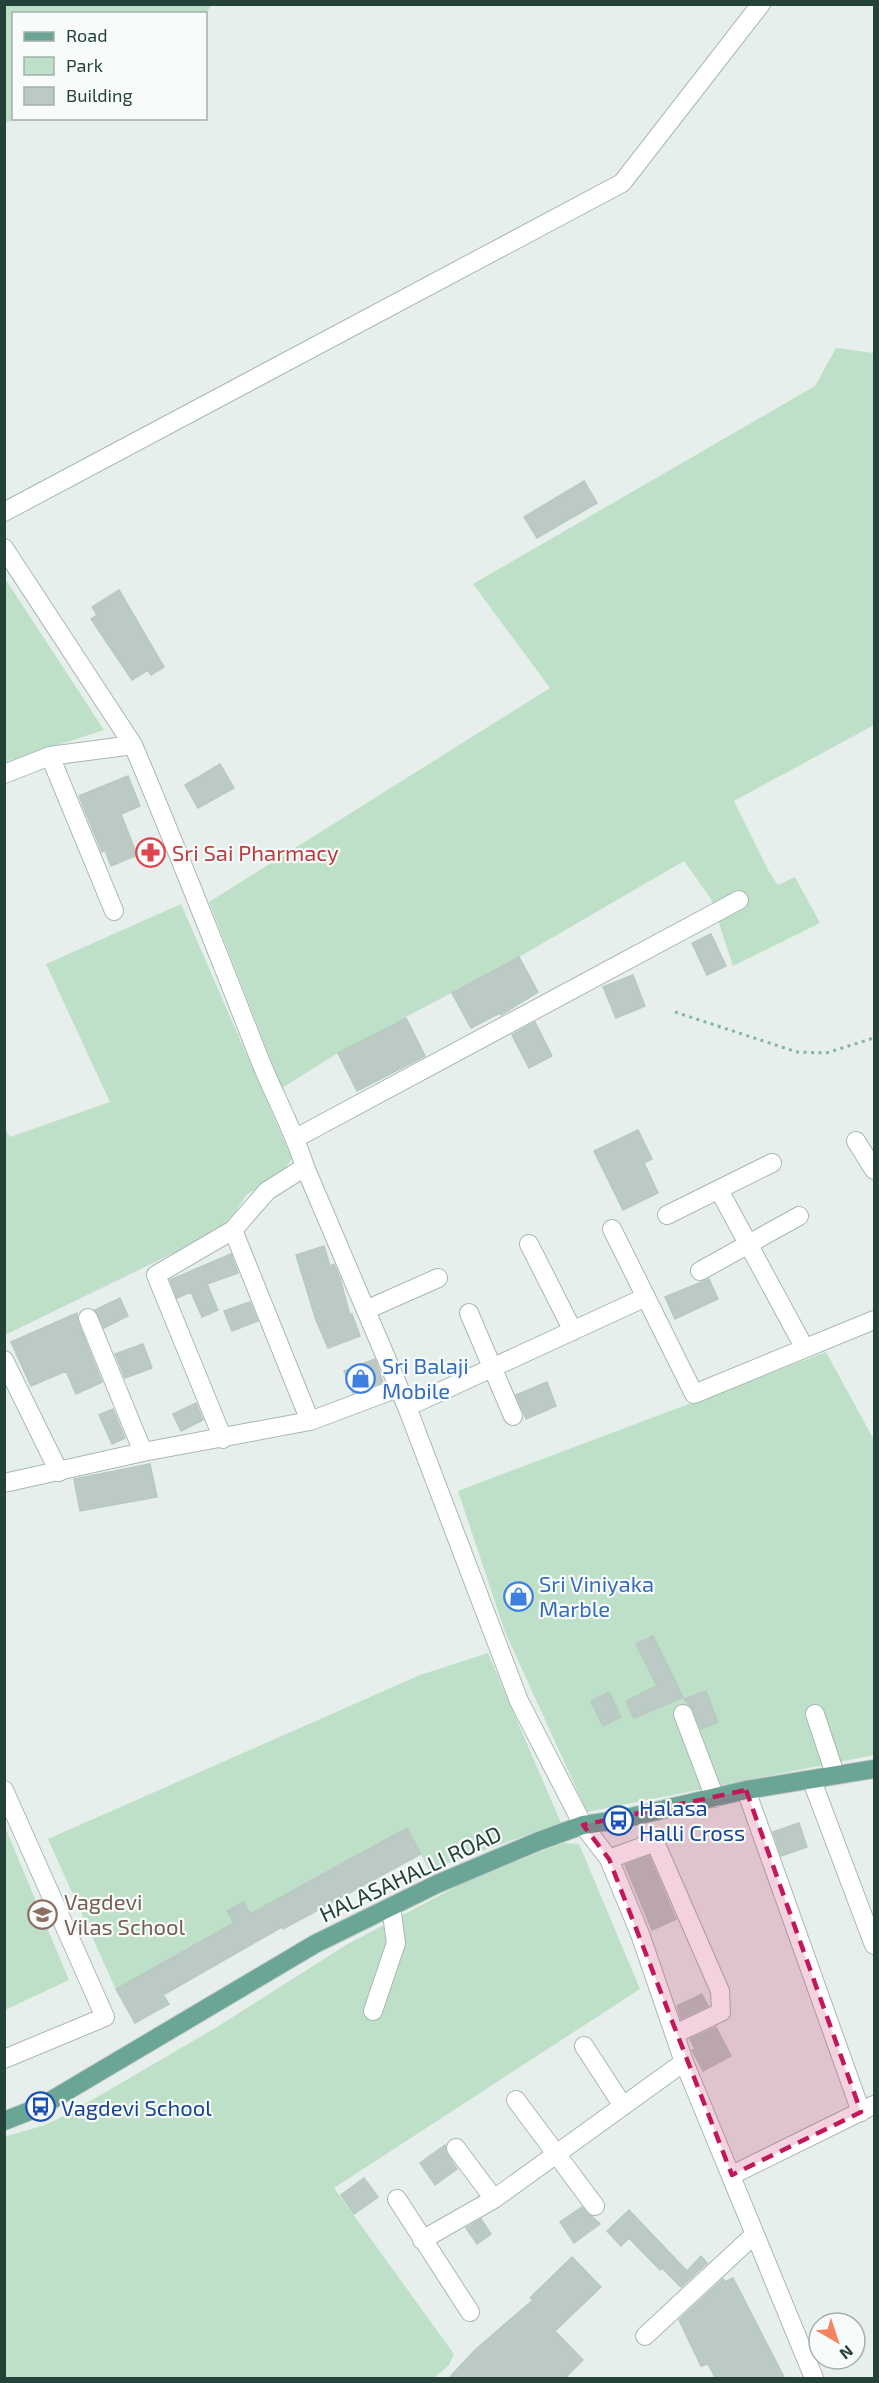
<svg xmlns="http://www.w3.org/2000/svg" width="879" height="2383" font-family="'Exo 2',sans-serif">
	<rect width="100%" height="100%" fill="#e6efeb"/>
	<!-- green -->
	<path fill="#bfe0c8" d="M5,4H212V5L205,14H14L15,119L5,123Z
		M836,348L874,353V725L734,801L769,872L778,885L795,877L820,923L733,966L711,899L684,861L519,957L338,1053L282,1088L209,902L550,688L473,584L815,386Z
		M4,577L104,730L5,762H4Z
		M181,904L292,1159L277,1179L247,1194L225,1228L5,1335L4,1127L10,1137L110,1102L46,964Z
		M826,1352L874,1440V1755L587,1812L505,1632L458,1491Z
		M488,1653L561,1823L429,1870L407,1828L269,1903L261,1933L242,1902L227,1911L234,1923L116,1990L48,1839L420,1675Z
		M5,1827L69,1980L5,2010H4Z
		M563,1843L579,1844L640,1989L334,2188L454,2354L449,2365L434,2378H5L4,2137L45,2125L68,2114L217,2027L346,1945L471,1879Z"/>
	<!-- building -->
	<path fill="#bbcac4" stroke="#b8c9c2" stroke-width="1.5" d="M584,481L597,503L537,538L524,517Z
		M119,590L164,667L151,675L148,670L132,680L91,619L97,615L92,607Z
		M220,764L234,788L198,808L185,785Z
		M128,776L140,806L121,814L137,855L111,866L105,850L102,852L79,796Z
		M711,934L726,966L707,975L692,943Z
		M519,957L538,992L501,1015L500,1013L471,1028L452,993Z
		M633,975L645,1006L616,1018L603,987Z
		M406,1018L425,1056L357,1091L338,1053Z
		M535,1022L552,1056L529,1068L512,1035Z
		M638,1130L652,1159L644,1163L658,1193L623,1210L594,1151Z
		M324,1246L330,1266L334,1264L340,1278L350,1315L352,1314L360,1336L328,1348L316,1320L296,1255Z
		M231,1254L238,1273L207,1284L218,1310L202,1317L191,1292L177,1298L170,1280Z
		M709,1279L718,1299L675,1319L665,1297Z
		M120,1298L128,1316L104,1328L95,1310Z
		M250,1302L258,1321L232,1331L224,1311Z
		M77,1313L78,1322L102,1382L76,1394L66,1371L31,1386L11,1342Z
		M143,1344L152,1368L125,1378L115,1354Z
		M375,1359L383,1382L353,1393L344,1371Z
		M547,1382L556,1406L526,1419L516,1395Z
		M196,1403L203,1420L181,1431L173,1414Z
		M113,1409L125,1438L112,1444L99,1415Z
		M150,1464L157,1497L80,1511L74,1479Z
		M653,1636L683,1697L634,1718L626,1701L657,1686L636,1644Z
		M706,1691L718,1722L701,1729L693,1709L684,1699Z
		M609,1692L621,1717L603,1726L591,1701Z
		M799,1823L807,1847L781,1856L773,1832Z
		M407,1828L421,1854L283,1929L282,1927L163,1995L169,2004L135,2023L116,1989L234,1923L227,1911L243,1902L250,1914Z
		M649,1856L676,1919L652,1930L625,1865Z
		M702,1994L708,2006L681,2019L677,2006Z
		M716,2027L731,2056L703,2071L692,2050L695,2049L690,2039Z
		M445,2145L447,2154L457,2169L435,2185L420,2163Z
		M364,2178L378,2197L354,2214L341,2195Z
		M582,2207L600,2224L574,2243L560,2222Z
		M629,2210L687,2271L701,2256L707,2263L681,2287L662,2268L660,2270L629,2238L621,2246L607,2231Z
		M481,2219L491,2234L477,2244L466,2228Z
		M572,2257L601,2287L555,2331L583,2360L564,2379H448L475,2350L533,2300L530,2298Z
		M733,2278L785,2379H716L708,2364L701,2366L679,2320L723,2279L725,2282Z"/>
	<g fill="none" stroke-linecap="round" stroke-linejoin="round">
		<defs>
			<path id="minor" d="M4,512L622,183L761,4
				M4,548L133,745
				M50,756L114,911
				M4,774L50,756L133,745C176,846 216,948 256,1050C271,1090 292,1126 305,1167L407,1407L519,1701L583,1825L609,1859L640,1934L684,2062L814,2378
				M296,1138L739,900
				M856,1141L874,1170
				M719,1190L804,1347
				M667,1215L772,1163
				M612,1229L694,1394L874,1320
				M233,1230L310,1421
				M529,1244L573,1331
				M700,1271L799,1216
				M366,1310L438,1278
				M469,1313L513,1416
				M88,1318L143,1452
				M4,1360L59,1472
				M407,1407L646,1297
				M223,1439L156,1275L233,1230L267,1191L305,1167
				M4,1483L143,1452L310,1421L398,1388
				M683,1714L715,1798
				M815,1714L835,1774
				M812,1781L874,1945
				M4,1790L105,2017L4,2059
				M746,1790L861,2112
				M609,1859L655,1842L720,1991L721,2012L675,2034
				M373,2011L396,1943L391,1907
				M584,2046L623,2106
				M516,2100L595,2206
				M456,2148L494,2199
				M732,2175L874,2105
				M397,2199L470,2312
				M422,2240L494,2199L684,2062
				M645,2336L754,2235"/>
			<path id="major" d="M4,2121L40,2107L315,1944L437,1884L539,1841L583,1825L618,1820L746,1790L874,1769"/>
		</defs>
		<!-- minor casing -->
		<use href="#minor" stroke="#a8b8b2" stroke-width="20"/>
		<!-- major casing -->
		<use href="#major" stroke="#c2cac8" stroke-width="20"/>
		<!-- path -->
		<path stroke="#86b3a5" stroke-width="3" stroke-dasharray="3 4.5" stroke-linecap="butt" d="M675,1012L797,1052L826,1053L874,1038"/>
		<!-- minor -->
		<use href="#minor" stroke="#fff" stroke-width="18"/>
		<!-- major -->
		<use href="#major" stroke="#6aa596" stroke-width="18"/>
	</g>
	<!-- marked area -->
	<path fill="#c2185b" fill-opacity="0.2" stroke="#c2185b" stroke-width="4.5" stroke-dasharray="12 8" stroke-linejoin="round" d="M746,1790L861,2112L732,2175L609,1859L583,1825Z"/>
	<!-- icons -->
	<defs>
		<symbol id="pharmacy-ring" viewBox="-11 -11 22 22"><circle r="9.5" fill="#f7fbf9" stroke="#e0444e" stroke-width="1.5"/><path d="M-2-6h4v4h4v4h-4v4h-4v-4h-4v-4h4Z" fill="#e0444e"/></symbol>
		<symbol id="shop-ring" viewBox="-11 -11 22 22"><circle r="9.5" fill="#f7fbf9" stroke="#3f7fe0" stroke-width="1.5"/><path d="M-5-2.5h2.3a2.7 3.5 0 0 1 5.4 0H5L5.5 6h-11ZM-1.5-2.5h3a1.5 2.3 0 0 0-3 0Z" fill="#3f7fe0"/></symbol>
		<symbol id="bus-ring" viewBox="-11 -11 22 22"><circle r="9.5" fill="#f7fbf9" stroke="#1a4fb4" stroke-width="1.5"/><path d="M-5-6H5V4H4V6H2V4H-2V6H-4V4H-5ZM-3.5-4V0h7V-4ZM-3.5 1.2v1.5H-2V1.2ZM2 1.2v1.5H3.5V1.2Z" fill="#1a4fb4"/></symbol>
		<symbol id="school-ring" viewBox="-11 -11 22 22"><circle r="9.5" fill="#f7fbf9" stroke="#8d6e63" stroke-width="1.5"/><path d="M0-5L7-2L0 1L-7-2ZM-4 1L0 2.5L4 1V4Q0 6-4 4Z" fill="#8d6e63"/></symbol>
	</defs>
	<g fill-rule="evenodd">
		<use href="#pharmacy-ring" x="134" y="836" width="33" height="33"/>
		<use href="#shop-ring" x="344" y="1362" width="33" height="33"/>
		<use href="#shop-ring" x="502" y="1580" width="33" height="33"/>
		<use href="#bus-ring" x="602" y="1804" width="33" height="33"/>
		<use href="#school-ring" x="26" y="1898" width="33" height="33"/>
		<use href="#bus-ring" x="24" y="2090" width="33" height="33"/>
	</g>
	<g text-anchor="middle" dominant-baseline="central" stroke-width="4.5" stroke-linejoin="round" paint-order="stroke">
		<!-- health labels -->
		<g font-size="22" fill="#be3a42" stroke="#f7fbf9" text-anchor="start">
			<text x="172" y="852">Sri Sai Pharmacy</text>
		</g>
		<!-- shop labels -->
		<g font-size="22" fill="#366cbe" stroke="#f7fbf9" text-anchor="start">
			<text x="382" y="1365">Sri Balaji<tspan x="382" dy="25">Mobile</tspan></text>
			<text x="539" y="1583">Sri Viniyaka<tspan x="539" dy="25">Marble</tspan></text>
		</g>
		<!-- transit labels -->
		<g font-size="22" fill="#164399" stroke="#f7fbf9" text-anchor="start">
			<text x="639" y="1807">Halasa<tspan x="639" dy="25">Halli Cross</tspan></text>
			<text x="61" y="2107">Vagdevi School</text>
		</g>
		<!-- street labels -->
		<g font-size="22" fill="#24423a" stroke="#f7fbf9">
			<text transform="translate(410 1873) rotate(-25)">HALASAHALLI ROAD</text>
		</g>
		<!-- education labels -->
		<g font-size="22" fill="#785e54" stroke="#f7fbf9" text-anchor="start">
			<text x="64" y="1901">Vagdevi<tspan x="64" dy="25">Vilas School</tspan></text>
		</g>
	</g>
	<!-- border -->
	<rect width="879" height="2383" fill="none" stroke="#24423a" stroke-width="12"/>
	<!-- legend -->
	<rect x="12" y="12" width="195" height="108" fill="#f7fbf9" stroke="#a3b1ad" stroke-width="1.5"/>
	<rect x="24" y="32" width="30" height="9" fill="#6aa596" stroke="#a3b1ad" stroke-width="1.5"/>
	<text x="66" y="42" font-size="18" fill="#24423a">Road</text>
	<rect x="24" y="57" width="30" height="18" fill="#bfe0c8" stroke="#a3b1ad" stroke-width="1.5"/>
	<text x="66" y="72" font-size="18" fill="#24423a">Park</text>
	<rect x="24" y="87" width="30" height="18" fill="#bbcac4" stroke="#a3b1ad" stroke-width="1.5"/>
	<text x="66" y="102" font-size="18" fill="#24423a">Building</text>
	<!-- north arrow -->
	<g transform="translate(837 2341) rotate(141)"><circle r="28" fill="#f7fbf9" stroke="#a3b1ad" stroke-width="1.5"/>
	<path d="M0-4.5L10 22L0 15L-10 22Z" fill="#f4845f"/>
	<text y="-9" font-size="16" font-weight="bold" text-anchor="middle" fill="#24423a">N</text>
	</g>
</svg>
